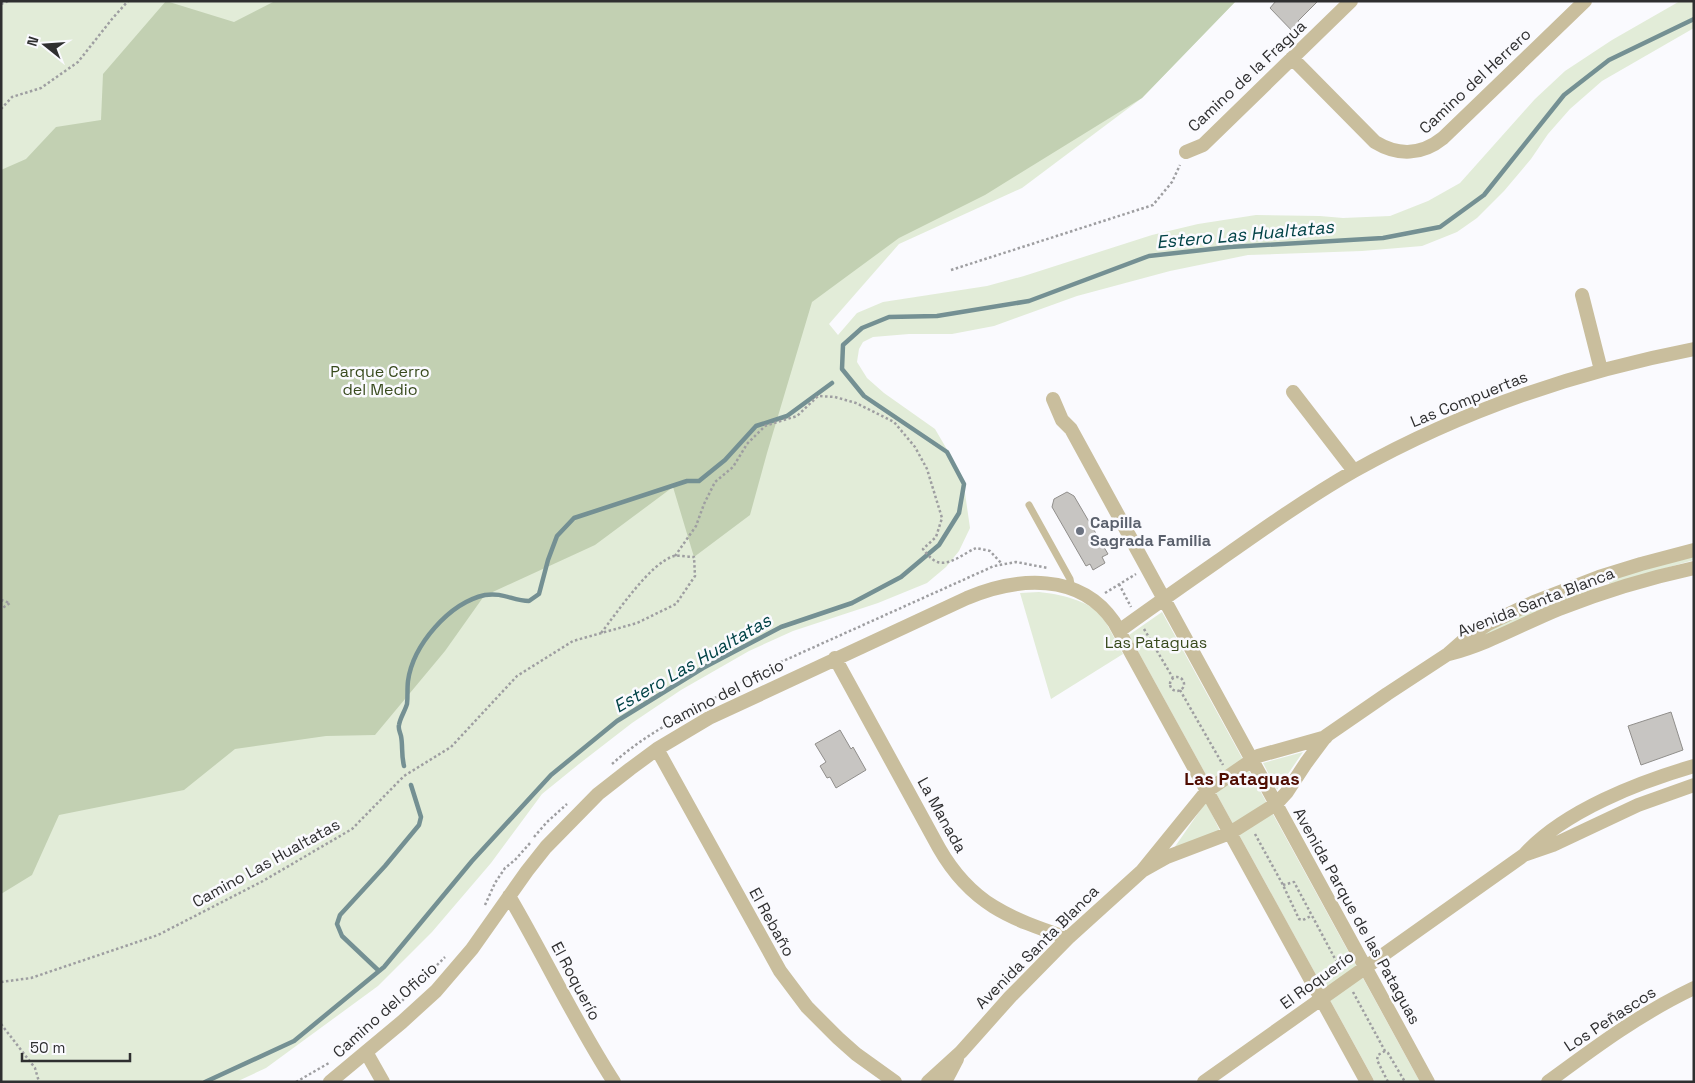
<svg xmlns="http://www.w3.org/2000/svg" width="1695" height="1083" font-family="'Space Grotesk',sans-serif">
	<rect width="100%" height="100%" fill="#fafafe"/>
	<!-- green -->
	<path fill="#e2ecd8" d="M1,1H1236L1142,98L1022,188L899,244L829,324L838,335L857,313L883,302L987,286L1024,276L1152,235L1198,224L1256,215L1320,216L1343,218L1390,216L1428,201L1460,183L1535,99L1565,71L1612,40L1680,1H1694V28L1602,81L1570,109L1548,134L1531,159L1504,191L1477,218L1457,232L1422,246L1362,251L1248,255L1170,271L1077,296L994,326L952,334H909L873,337L863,342L859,349L857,362L867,378L884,393L935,429L952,458L964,486L970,528L959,551L946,567L927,583L878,603L793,631L749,651L681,690L632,723L579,764L542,794L491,863L432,932L378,986L266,1068L236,1082H1Z
		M1694,556V560L1609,584L1610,579Z
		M1595,586L1594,589L1484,637L1482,633L1527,611Z
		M1039,592C1058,594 1090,600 1102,617C1110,628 1116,642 1123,654L1051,699L1020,593Z
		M1162,612L1420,1082H1375L1129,635Z
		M1303,752L1277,790L1263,763Z
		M1206,802L1220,831L1174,848Z"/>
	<!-- forest -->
	<path fill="#c2d0b2" d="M166,1L234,22L275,1H1236L1142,98L985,195L899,238L812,302L767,453L750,515L694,557L673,487L595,545L484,596L445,651L375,735L326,736L235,749L184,790L59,815L32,875L1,894V170L26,159L56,127L101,120L103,74Z"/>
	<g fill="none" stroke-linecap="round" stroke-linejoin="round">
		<!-- stream -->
		<path stroke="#749093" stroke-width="4.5" d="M404,766C401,754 403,746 401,736C400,732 398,729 399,725C400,718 405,711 407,704C408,696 407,689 408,681C413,645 449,603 485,595C503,592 513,601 529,601L539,594L548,560L557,536L574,518L687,481H699L725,460L756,426L787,416L832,383
			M379,971L342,936L337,924L340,915L385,866L419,825L421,817L411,785
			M205,1082L294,1041L384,967L472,861L551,775L617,721L703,668L781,627L852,603L901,577L939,545L959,513L964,484L947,452L864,396L842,369L843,345L862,328L889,317L937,316L1029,301L1149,256L1230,247L1383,238L1440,227L1484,195L1564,95L1609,60L1694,19"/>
	</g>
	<!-- building -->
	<path fill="#c7c5c2" stroke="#908e8b" d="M1276,1H1318L1298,21L1305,28L1297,36L1270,8Z
		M1067,492L1074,496L1108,554L1102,557L1105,563L1093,570L1090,564L1086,566L1052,507L1054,499Z
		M1671,712L1683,750L1641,765L1628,726Z
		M840,730L851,749L853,747L866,770L836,788L830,777L827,778L820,766L826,762L815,744Z"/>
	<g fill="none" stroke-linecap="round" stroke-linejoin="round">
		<!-- path -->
		<path stroke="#9e9ea1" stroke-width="2.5" stroke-dasharray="2.5 2.5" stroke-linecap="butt" d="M1,4L8,1
			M1,109L12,97L41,88L78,62L112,19L128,1
			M951,270L1153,205L1172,182L1180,165
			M675,556L696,526L704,504L715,482L733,467L747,444L765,426L797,416L818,396L835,397L856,403L894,422L915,447L927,469L942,518L936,537L923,549C926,553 930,558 935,561C948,568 964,553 976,548L990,551L1002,564
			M1119,584L1131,607
			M1105,593L1136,574
			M1,600L10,603L1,609
			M1144,629L1173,678
			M1170 684a7 7 0 1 1 14 0a7 7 0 1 1-14 0Z
			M1180,690L1223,765
			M706,703L761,671L994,566L1016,562L1048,568
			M612,764C633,745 657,730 682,716
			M1255,834L1283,885L1299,919L1303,920L1311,916
			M534,837L547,822L567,804
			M1283,885L1294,882L1341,970
			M485,905L495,883L505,868L515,860L531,842
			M1,982L31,978L158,935L263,881L352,829L404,776L451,747L517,676L573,641L637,623L676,604L695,576L694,557C688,557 680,555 674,556C650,563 617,613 601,633
			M1353,992L1385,1051L1388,1053L1405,1082
			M395,1008L445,957
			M1,1024L35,1068L39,1082
			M1385,1051L1378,1055L1377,1060L1388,1082
			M296,1082L329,1063"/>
		<!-- lane -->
		<path stroke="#c9be9d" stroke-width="7" d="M1029,505L1070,579L1072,589"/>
		<!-- street -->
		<path stroke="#c9be9d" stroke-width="14" d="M1292,58L1375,142C1398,156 1422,155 1443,138L1585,1
			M1186,152L1203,145L1351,1
			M1582,295L1601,370
			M1293,392L1354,471
			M1053,399L1062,420L1071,429L1428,1082
			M1119,631C1152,607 1185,584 1218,561C1262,530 1307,498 1354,471C1459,412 1575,372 1694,349
			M1449,654C1488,644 1522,624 1559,609C1602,592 1648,578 1694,568
			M835,658L939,848C971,904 1009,918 1068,938
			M657,749L780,971L807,1007L838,1038L856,1054L895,1082
			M1525,854C1564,811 1639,782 1694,766
			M1142,871L1167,857L1230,833L1276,804L1287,792L1306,763L1326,736L1387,694L1448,654L1464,640L1488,624L1534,602L1599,577L1641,564L1694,550
			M509,896C545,957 575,1022 614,1082
			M366,1052L383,1082
			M330,1082L402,1022L436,991L472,949L527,871L546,847L598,794L630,769L657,749L709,718L967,598C1017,577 1080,572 1114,622L1367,1082
			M928,1082L961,1052L1010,997L1068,938L1142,871L1207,791L1258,756L1326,737
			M945,1082L957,1059
			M1204,1082L1524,855L1553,845L1638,805L1694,785
			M1548,1082C1594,1048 1641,1013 1694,988"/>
	</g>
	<!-- markers -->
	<circle fill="#6b7280" stroke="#fafafe" stroke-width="2" cx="1080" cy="531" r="5"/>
	<g text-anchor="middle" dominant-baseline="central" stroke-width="5" stroke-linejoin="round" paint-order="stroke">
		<!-- street labels -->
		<g font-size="16" fill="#2f2f30" stroke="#fafafe">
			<text transform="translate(1247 76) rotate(-43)">Camino de la Fragua</text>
			<text transform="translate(1475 81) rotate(-43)">Camino del Herrero</text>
			<text transform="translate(1469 399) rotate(-22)">Las Compuertas</text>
			<text transform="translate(1536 602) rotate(-21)">Avenida Santa Blanca</text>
			<text transform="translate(723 694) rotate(-27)">Camino del Oficio</text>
			<text transform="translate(942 815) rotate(61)">La Manada</text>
			<text transform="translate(266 863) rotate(-29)">Camino Las Hualtatas</text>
			<text transform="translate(1357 916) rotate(61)">Avenida Parque de las Pataguas</text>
			<text transform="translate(772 922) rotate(61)">El Rebaño</text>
			<text transform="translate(1037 947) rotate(-45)">Avenida Santa Blanca</text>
			<text transform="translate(1317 980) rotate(-36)">El Roquerío</text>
			<text transform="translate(576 981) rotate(62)">El Roquerío</text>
			<text transform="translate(385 1010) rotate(-42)">Camino del Oficio</text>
			<text transform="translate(1610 1019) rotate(-33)">Los Peñascos</text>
		</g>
		<!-- park labels -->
		<g font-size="16" fill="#384a1d" stroke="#fafafe">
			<text x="380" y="371">Parque Cerro<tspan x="380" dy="18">del Medio</tspan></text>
			<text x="1156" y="642">Las Pataguas</text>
		</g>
		<!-- worship labels -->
		<g font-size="16" font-weight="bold" fill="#5b616d" stroke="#fafafe" text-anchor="start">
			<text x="1090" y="522">Capilla<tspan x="1090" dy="18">Sagrada Familia</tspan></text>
		</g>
		<!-- water labels -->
		<g font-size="18" font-style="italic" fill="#014246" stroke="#fafafe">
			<text transform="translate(1245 234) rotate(-5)">Estero Las Hualtatas</text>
			<text transform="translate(692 663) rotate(-30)">Estero Las Hualtatas</text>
		</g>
		<!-- neighbourhood labels -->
		<g font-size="18" font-weight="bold" fill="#4f0c01" stroke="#fafafe">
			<text x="1242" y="778">Las Pataguas</text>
		</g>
	</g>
	<!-- border -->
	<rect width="1695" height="1083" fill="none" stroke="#2f2f30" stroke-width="5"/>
	<!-- north arrow -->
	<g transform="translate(45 45) rotate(287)" stroke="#fafafe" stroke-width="4" paint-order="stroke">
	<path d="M0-4L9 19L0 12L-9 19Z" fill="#2f2f30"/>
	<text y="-8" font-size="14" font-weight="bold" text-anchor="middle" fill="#2f2f30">N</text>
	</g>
	<!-- scale -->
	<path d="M22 1053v8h108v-8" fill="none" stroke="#2f2f30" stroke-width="2.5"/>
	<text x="30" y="1053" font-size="15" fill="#2f2f30" stroke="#fafafe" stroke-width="4" paint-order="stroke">50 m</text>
</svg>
